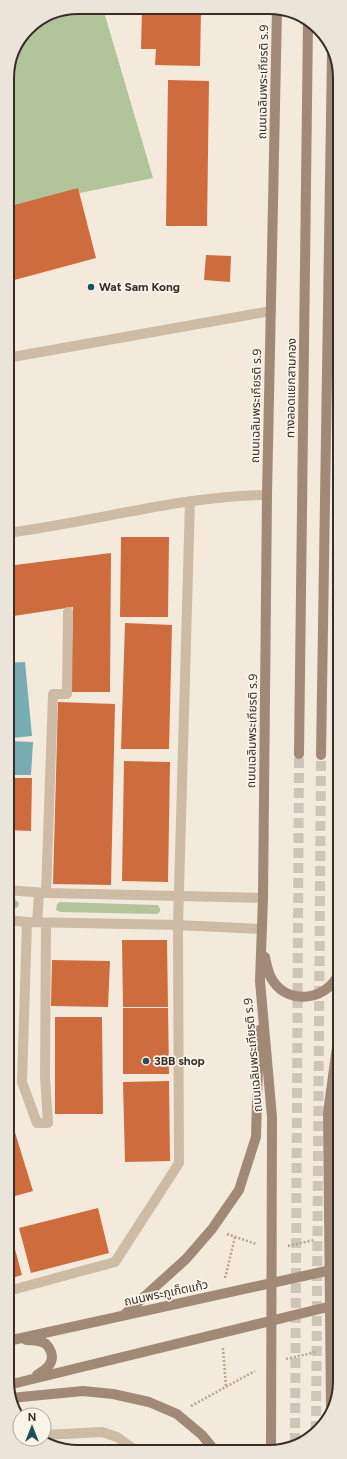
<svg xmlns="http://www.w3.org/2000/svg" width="347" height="1459" font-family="Figtree,'Noto Sans Thai',sans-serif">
	<rect width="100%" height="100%" fill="#f4eadb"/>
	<!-- green -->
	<path fill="#b2c49a" d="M51,12H104L153,178L7,208V73L28,28Z
		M7,899H15L19,903L18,907L13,909L7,908Z
		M60,902L158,905L160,909V912L157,914L60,912L56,910L57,904Z"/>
	<!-- water -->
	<path fill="#78acb3" d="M25,662L32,736L11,738L7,703V663Z
		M10,741L33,742L31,775H8Z"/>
	<!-- building -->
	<path fill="#ce6c3e" d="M201,10L200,66L155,65L156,49H141L142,11Z
		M168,80L209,81L207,226H166Z
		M78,188L96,258L7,282V207Z
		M206,255L231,256L230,282L204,280Z
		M121,537H169L168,617H120Z
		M111,553L110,692H71L73,607L7,617V566Z
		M125,623L172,625L169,749H121Z
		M58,702L115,704L111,885L53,884Z
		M124,761L170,762L168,882L122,881Z
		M11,778H32L31,831L7,830V797H11Z
		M122,940H167L168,1007H123Z
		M52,960L110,961L108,1007L51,1006Z
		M123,1008H168L169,1074H123Z
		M55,1017H102L103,1114H55Z
		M169,1081L170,1161L125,1162L123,1082Z
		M9,1113L33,1191L8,1198V1114Z
		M98,1208L109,1253L31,1273L19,1228Z
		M10,1231L22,1275L8,1279V1232Z"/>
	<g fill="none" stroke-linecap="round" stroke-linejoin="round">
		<!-- secondary-tunnel -->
		<path stroke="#cec4b7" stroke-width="10" stroke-dasharray="10 5" stroke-linecap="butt" d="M316,1431L321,755
			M295,1443L299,754"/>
		<!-- path -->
		<path stroke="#b9a590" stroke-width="2.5" stroke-dasharray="2 2" stroke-linecap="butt" d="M227,1234L256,1244
			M288,1246L314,1240
			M225,1278L235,1237
			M223,1348L226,1387
			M286,1359L316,1352
			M191,1406L255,1371"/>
		<!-- service -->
		<path stroke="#cdbba6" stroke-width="10" d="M46,893L53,694H67L68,612
			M44,1435L102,1432L117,1437L137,1451"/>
		<!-- minor -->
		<path stroke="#cdbba6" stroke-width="10" d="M7,358L271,311
			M7,533C94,522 179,496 267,495
			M7,890L46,893L263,898
			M7,920L27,922L178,925L262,929
			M27,922L22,1082L37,1123H48L45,1077L46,923
			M37,922L39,893
			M8,1291L115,1262L179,1163L178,925L190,501"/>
		<!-- secondary -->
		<path stroke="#a18977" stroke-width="10" d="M299,754L308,22
			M321,755L332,53
			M265,957C267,966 268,974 273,981C290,1007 331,999 340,970
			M124,1315L186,1259L212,1229L239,1190L256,1137L259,1030
			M26,1340C32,1340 41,1340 46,1344C48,1346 50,1349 51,1352C55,1364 45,1370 37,1375
			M8,1341L340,1268
			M8,1385L340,1304
			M11,1398L83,1391L113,1394L149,1402L177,1414L202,1435L215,1451
			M331,1408L328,1113L340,1025
			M271,1451L272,1117L260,981L263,898L267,495L277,9"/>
	</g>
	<!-- markers -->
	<g fill="#1a535d" stroke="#fbf4e8" stroke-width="1.5">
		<circle cx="91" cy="287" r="4"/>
		<circle cx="146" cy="1061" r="4"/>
	</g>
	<g text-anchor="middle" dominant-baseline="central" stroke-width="3.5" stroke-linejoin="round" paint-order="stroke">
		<!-- street labels -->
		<g font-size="12" fill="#382e27" stroke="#fbf4e8">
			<text transform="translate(263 82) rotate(-89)">ถนนเฉลิมพระเกียรติ ร.9</text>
			<text transform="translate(291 388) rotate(-89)">ทางลอดแยกสามกอง</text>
			<text transform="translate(256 406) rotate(-89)">ถนนเฉลิมพระเกียรติ ร.9</text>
			<text transform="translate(252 731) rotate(-89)">ถนนเฉลิมพระเกียรติ ร.9</text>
			<text transform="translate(253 1055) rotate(-95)">ถนนเฉลิมพระเกียรติ ร.9</text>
			<text transform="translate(166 1293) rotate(-12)">ถนนพระภูเก็ตแก้ว</text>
		</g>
		<!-- poi labels -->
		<g font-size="12" font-weight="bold" fill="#382e27" stroke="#fbf4e8" text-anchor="start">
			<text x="99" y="287">Wat Sam Kong</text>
			<text x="154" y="1061">3BB shop</text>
		</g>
	</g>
	<!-- crop -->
	<path d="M0 0H347V1459H0ZM78 14H269A64 64 0 0 1 333 78V1381A64 64 0 0 1 269 1445H78A64 64 0 0 1 14 1381V78A64 64 0 0 1 78 14Z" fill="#ebe4d9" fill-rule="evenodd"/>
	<path fill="none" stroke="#382e27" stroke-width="2" d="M78 14H269A64 64 0 0 1 333 78V1381A64 64 0 0 1 269 1445H78A64 64 0 0 1 14 1381V78A64 64 0 0 1 78 14Z"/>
	<!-- north arrow -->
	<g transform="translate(32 1427)"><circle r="19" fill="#fbf4e8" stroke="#ada59b"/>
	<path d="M0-3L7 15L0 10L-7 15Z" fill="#1a535d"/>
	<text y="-6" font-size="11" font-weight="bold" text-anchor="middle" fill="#382e27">N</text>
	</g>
</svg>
